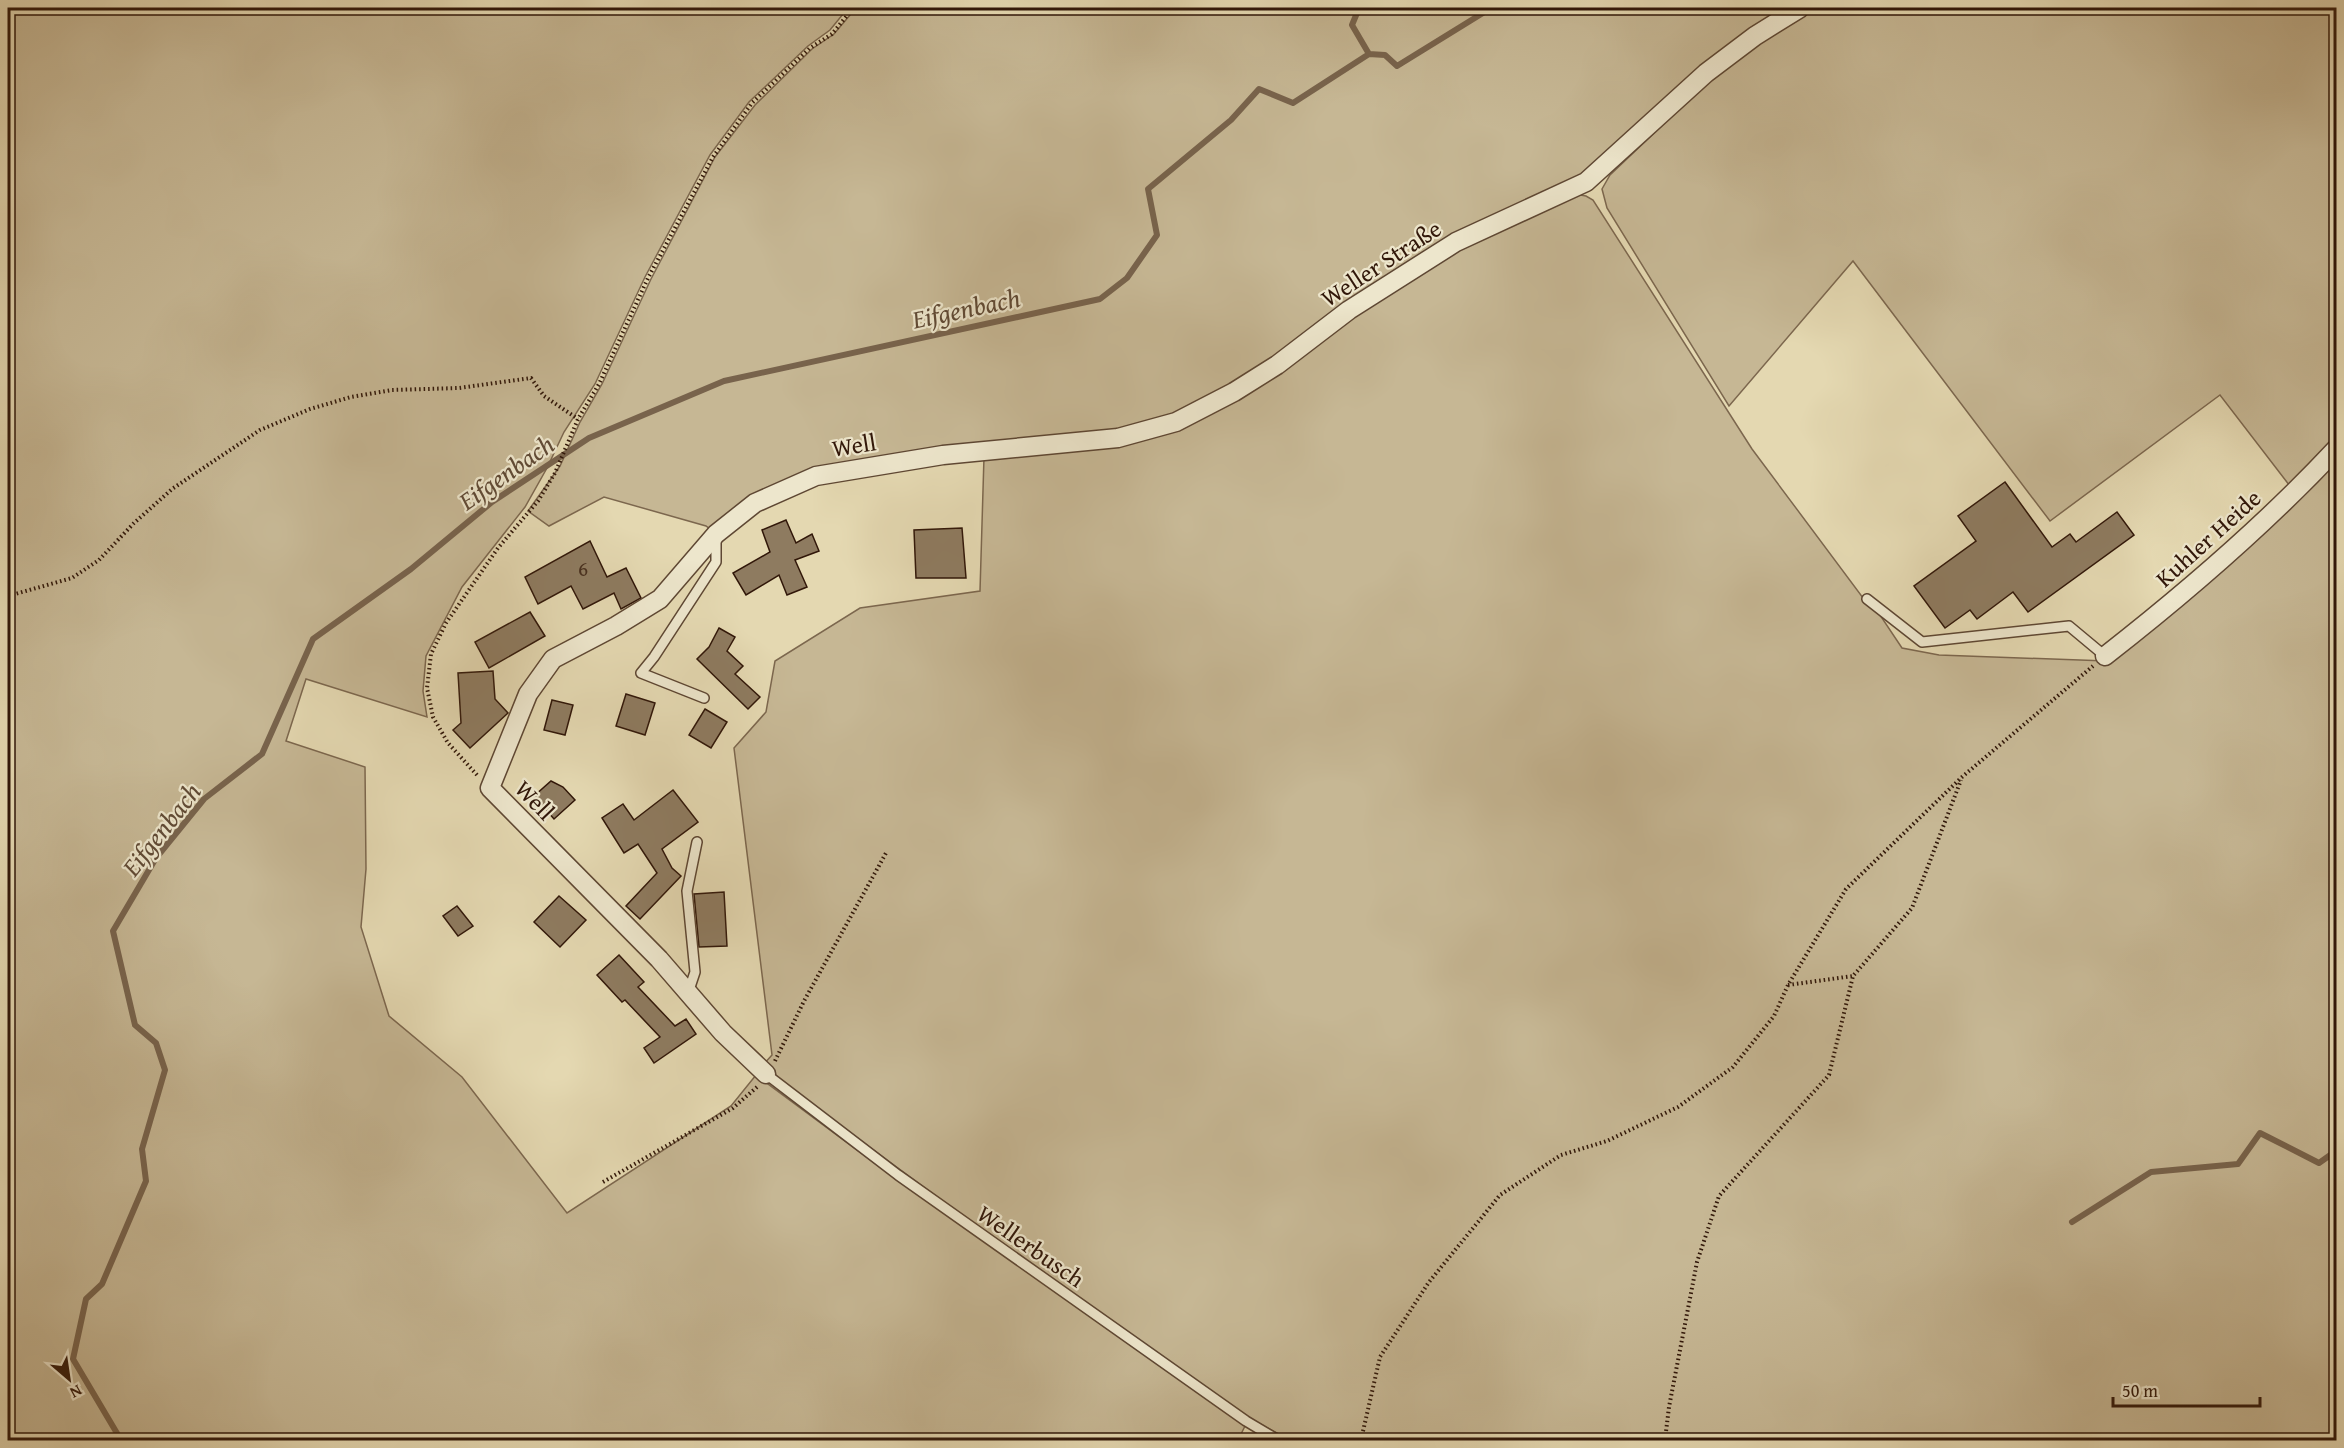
<svg xmlns="http://www.w3.org/2000/svg" width="2344" height="1448" font-family="'Gentium Book Plus',serif">
	<rect width="100%" height="100%" fill="#e4d8b1"/>
	<filter id="stains"><feTurbulence type="fractalNoise" baseFrequency=".00333" numOctaves="4"/><feColorMatrix values="0 0 0 0 .2 0 0 0 0 .09 0 0 0 0 .02 0 0 0 .5 -.17"/></filter>
	<radialGradient id="worn" r=".72"><stop offset=".6" stop-color="#630" stop-opacity="0"/><stop offset="1" stop-color="#630" stop-opacity=".3"/></radialGradient>
	<!-- green -->
	<path fill="#c6b794" stroke="#7c674e" stroke-width="1.5" d="M8,8H848L830,30L808,46L749,102L710,155L645,277L595,384L564,432L547,468L525,507L462,587L426,656L423,691L427,717L306,679L286,741L365,767L366,869L361,927L389,1016L462,1077L567,1213L731,1106L756,1075L896,1179L1245,1426L1238,1440H8Z
		M856,8H1793L1583,175L1453,240L1274,365L1174,420L1115,436L815,473L714,532L706,526L604,497L549,526L528,511L560,466L580,422L602,384L651,279L715,157L755,105L812,49L834,34Z
		M1813,8H2336V446L2293,490L2220,395L2050,521L1853,261L1729,406L1607,208L1602,189L1610,175L1711,79L1759,40Z
		M1575,194L1586,196L1593,200L1752,449L1866,602L1874,606L1902,648L1939,655L2107,661L2336,453V1440H1291C1230,1411 1168,1361 1112,1322C994,1239 877,1154 762,1066L772,1055L734,748L766,712L775,661L860,608L980,591L984,457L1176,425L1458,246Z"/>
	<g fill="none" stroke-linecap="round" stroke-linejoin="round">
		<!-- stream -->
		<path stroke="#78634c" stroke-width="6" d="M1359,8L1352,25L1369,54
			M2072,1222L2151,1172L2238,1164L2260,1133L2319,1163L2336,1151
			M121,1440L73,1359L86,1299L102,1284L146,1181L142,1149L165,1070L156,1043L135,1025L113,931L156,858L204,799L262,754L313,639L411,569L492,502L589,438L724,381L1100,299L1127,278L1157,235L1148,189L1231,120L1259,89L1293,103L1369,54L1385,55L1397,66L1491,8"/>
	</g>
	<!-- building -->
	<path fill="#8e7b60" stroke="#311709" stroke-width="1.5" d="M2005,482L2052,547L2070,534L2076,542L2117,512L2134,535L2028,612L2013,592L1977,619L1970,610L1945,628L1914,586L1976,541L1958,516Z
		M786,520L796,543L812,534L819,551L795,560L807,587L787,595L779,575L746,595L733,573L770,552L762,530Z
		M962,528L966,578H916L914,530Z
		M590,541L607,577L626,568L641,598L621,609L614,593L583,609L571,586L538,604L525,577Z
		M530,612L545,636L489,668L475,642Z
		M719,628L735,637L727,651L743,666L735,674L760,697L748,709L697,659L709,647Z
		M493,671L495,699L508,713L470,748L453,730L461,723L458,673Z
		M626,694L655,703L645,735L616,726Z
		M552,700L573,705L565,735L544,730Z
		M705,709L727,722L711,748L689,735Z
		M551,781L563,787L575,800L554,819L534,796Z
		M673,790L698,822L662,849L672,868L681,876L640,919L626,906L657,873L638,844L624,853L602,818L623,804L634,820Z
		M724,892L727,946L699,947L694,894Z
		M559,896L586,920L560,947L534,922Z
		M457,906L473,926L458,936L443,916Z
		M619,955L644,982L638,987L675,1026L686,1019L696,1034L654,1063L644,1048L660,1037L625,1000L622,1002L597,975Z"/>
	<g fill="none" stroke-linecap="round" stroke-linejoin="round">
		<defs>
			<path id="service" d="M1867,599L1922,642L2069,626L2105,656
				M704,698L641,673L654,657L716,562V536
				M688,993L695,972L687,891L697,842
				M766,1074L898,1175L1246,1421L1278,1440"/>
			<path id="minor" d="M2105,656C2187,592 2265,525 2336,449
				M766,1074L723,1033L659,959L490,788L528,694L553,659L616,626L660,599L716,534L755,503L816,476L943,455L1118,438L1176,422L1234,392L1277,365L1349,310L1456,242L1586,182L1706,73L1755,36L1800,8"/>
		</defs>
		<!-- service casing -->
		<use href="#service" stroke="#5e4733" stroke-width="12"/>
		<!-- minor casing -->
		<use href="#minor" stroke="#5e4733" stroke-width="21"/>
		<!-- path -->
		<path stroke="#311709" stroke-width="4" stroke-dasharray="1.5 3" stroke-linecap="butt" d="M8,596L72,578L99,560L134,523L172,489L260,430L310,409L351,397L392,390L459,388L531,378L544,396L578,419
			M477,775L448,743L433,717L427,688L431,654L446,623L498,548L538,501L555,473L578,419L599,384L648,278L713,157L752,103L810,48L832,34L853,8
			M1788,985L1853,976
			M775,1061L804,1001L886,853
			M603,1182L733,1108L757,1087
			M1361,1440L1380,1357L1429,1282L1500,1195L1561,1155L1607,1141L1678,1107L1733,1067L1774,1016L1788,985L1846,889L1962,777L2093,666
			M1555,1440L1604,1437L1630,1440
			M1665,1440L1669,1407L1697,1262L1719,1196L1829,1075L1853,976L1912,908L1961,780"/>
		<!-- service -->
		<use href="#service" stroke="#ede6cc" stroke-width="9"/>
		<!-- minor -->
		<use href="#minor" stroke="#ede6cc" stroke-width="18"/>
	</g>
	<g text-anchor="middle" dominant-baseline="central" stroke-width="4.5" stroke-linejoin="round" paint-order="stroke">
		<!-- number labels -->
		<g font-size="21" fill="#48301f">
			<text x="583" y="568">6</text>
		</g>
		<!-- street labels -->
		<g font-size="24" fill="#311709" stroke="#ede6cc">
			<text transform="translate(1381 263) rotate(-33)">Weller Straße</text>
			<text transform="translate(854 445) rotate(-9)">Well</text>
			<text transform="translate(2208 538) rotate(-42)">Kuhler Heide</text>
			<text transform="translate(535 800) rotate(46)">Well</text>
			<text transform="translate(1031 1246) rotate(35)">Wellerbusch</text>
		</g>
		<!-- water labels -->
		<g font-size="26" font-style="italic" fill="#604a35" stroke="#ede6cc">
			<text transform="translate(966 308) rotate(-12)">Eifgenbach</text>
			<text transform="translate(506 472) rotate(-35)">Eifgenbach</text>
			<text transform="translate(161 829) rotate(-52)">Eifgenbach</text>
		</g>
	</g>
	<!-- margin -->
	<rect width="2344" height="1448" fill="none" stroke="#e4d8b1" stroke-width="30"/>
	<rect x="9" y="9" width="2326" height="1430" fill="none" stroke="#311709" stroke-width="3"/>
	<rect x="15" y="15" width="2314" height="1418" fill="none" stroke="#311709" stroke-width="1.5"/>
	<!-- north arrow -->
	<g transform="translate(69 1379) rotate(151)" stroke="#ede6cc" stroke-width="4.5" paint-order="stroke">
	<path d="M0-4.5L10 22L0 15L-10 22Z" fill="#311709"/>
	<text y="-9" font-size="16" font-weight="bold" text-anchor="middle" fill="#311709">N</text>
	</g>
	<!-- scale -->
	<path d="M2113 1397v9h147v-9" fill="none" stroke="#311709" stroke-width="3"/>
	<text x="2122" y="1397" font-size="18" fill="#311709" stroke="#ede6cc" stroke-width="4.5" paint-order="stroke">50 m</text>
	<rect width="100%" height="100%" filter="url(#stains)"/>
	<rect width="100%" height="100%" fill="url(#worn)"/>
</svg>
